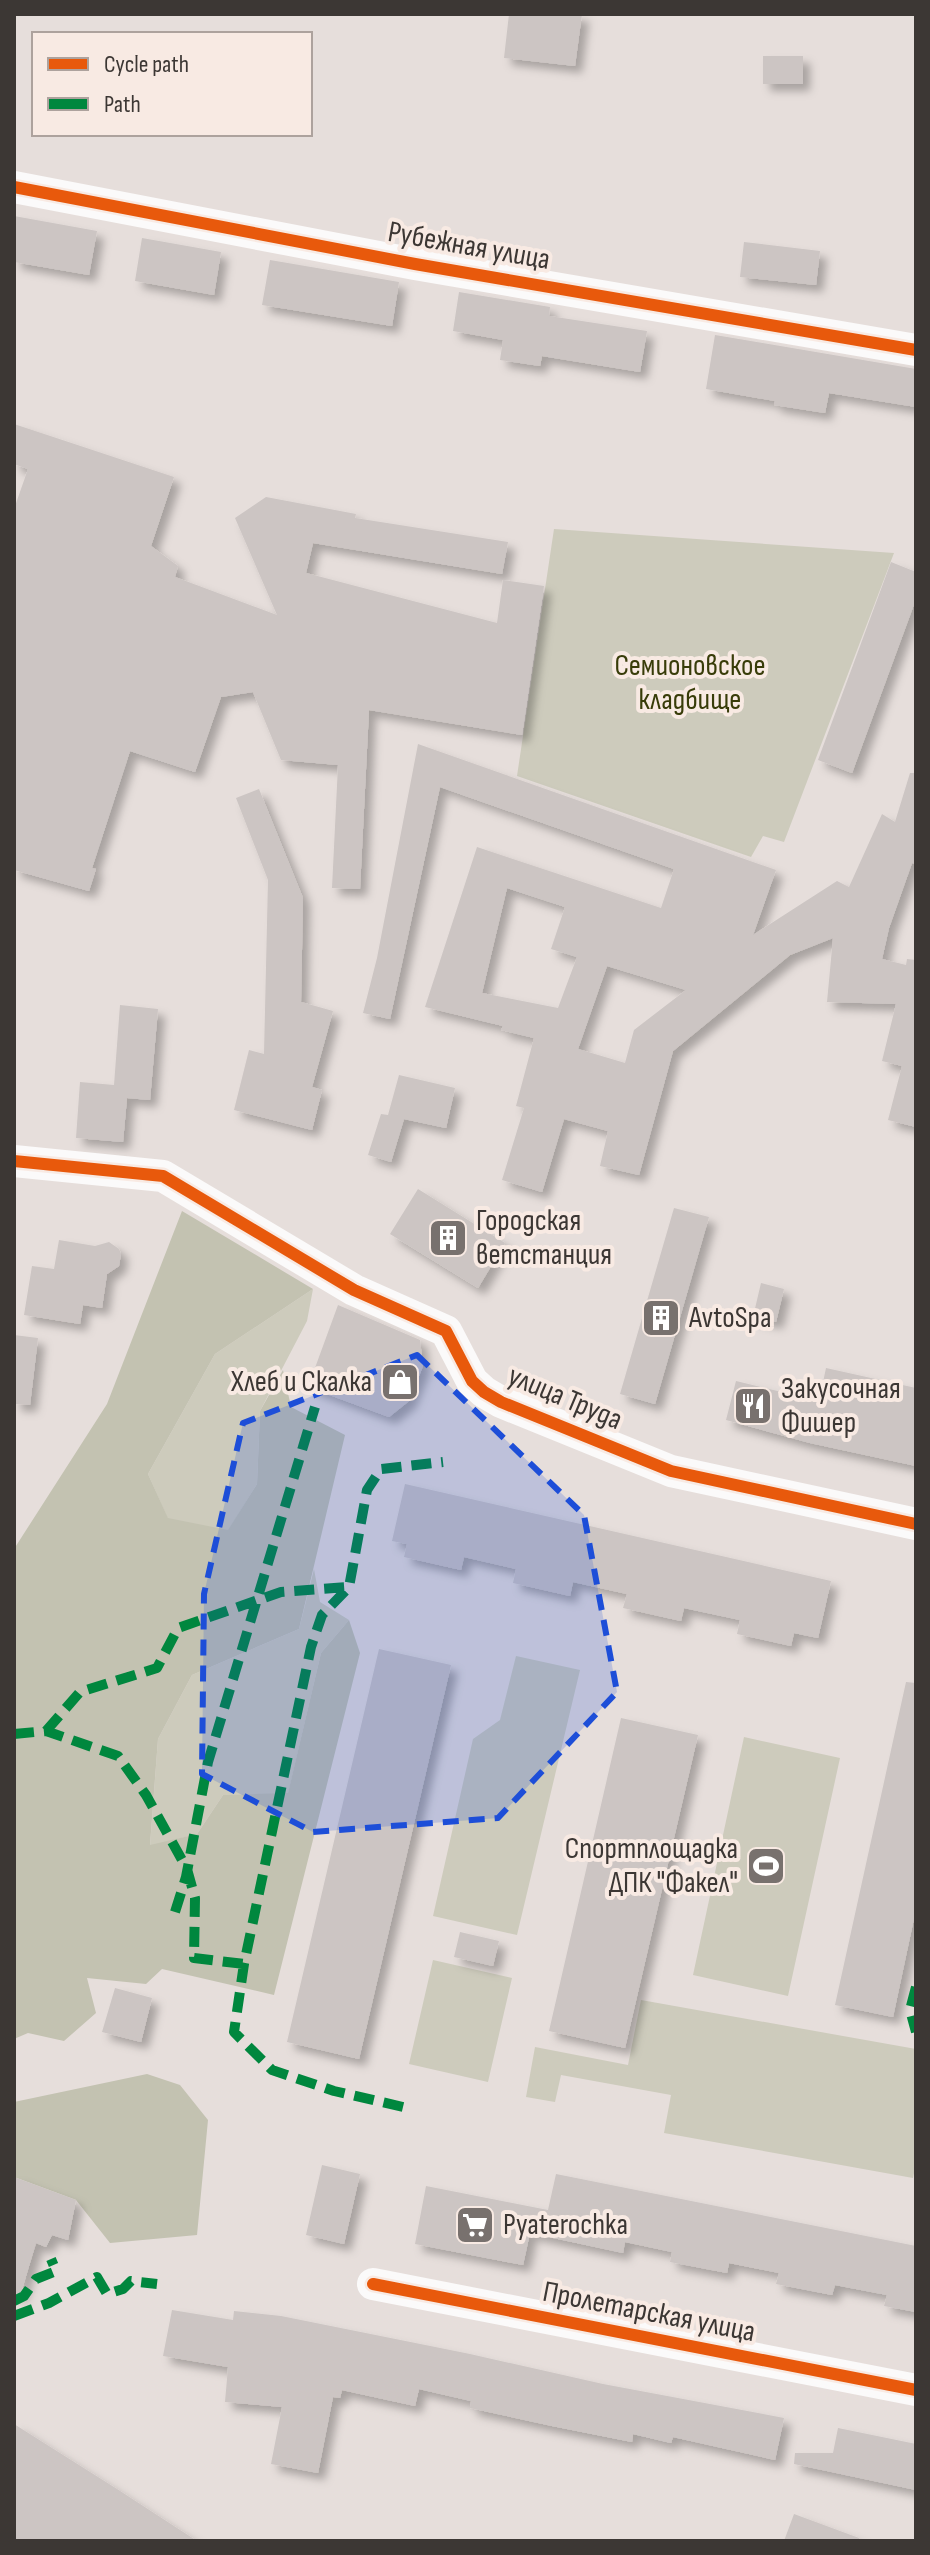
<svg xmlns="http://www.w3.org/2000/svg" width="930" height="2555" font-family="'Sofia Sans Condensed',sans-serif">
	<defs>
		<filter id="shadow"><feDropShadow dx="7" dy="7" stdDeviation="4" flood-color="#0004"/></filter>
	</defs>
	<rect width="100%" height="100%" fill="#e6dedb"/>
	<!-- green -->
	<path fill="#cdcbbc" d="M554,529L894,553L784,842L763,836L751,857L517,776Z
		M313,1289L307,1321L260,1411L257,1484L228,1531L168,1519L148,1474L215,1354Z
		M314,1569L320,1602L349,1620L321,1653L288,1794L223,1795L197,1834L150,1846L158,1739L192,1675L299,1629Z
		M516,1656L580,1670L517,1935L433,1916L473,1739L500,1720Z
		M744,1737L840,1758L788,1996L693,1975Z
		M433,1960L512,1978L488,2082L409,2064Z
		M641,2000L916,2049V2163L913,2178L664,2133L671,2095L561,2075L555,2102L526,2097L535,2047L628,2065Z"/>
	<!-- forest -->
	<path fill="#c3c2b1" d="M182,1211L313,1289L215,1354L148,1474L168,1518L228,1530L257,1484L260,1411L283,1370L291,1407L345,1435L299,1629L192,1675L158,1739L150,1845L197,1834L223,1795L288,1793L321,1653L349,1620L360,1653L274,1995L162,1969L146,1984L87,1978L96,2013L64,2041L28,2033L14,2039V1549L107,1404Z
		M147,2074L180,2085L208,2120L197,2235L110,2243L76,2200L14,2177V2102Z"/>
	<!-- building -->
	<path fill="#ccc5c3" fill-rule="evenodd" filter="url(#shadow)" d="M509,14H582L575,66L504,58Z
		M763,56H803V84H763Z
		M14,216L97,231L89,275L14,262Z
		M142,238L221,252L214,295L135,281Z
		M744,242L820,251L816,285L740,277Z
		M270,260L399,282L392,326L262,305Z
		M459,292L550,307L549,316L647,331L640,372L542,356L540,366L500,360L503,340L453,331Z
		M715,335L916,369V407L829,393L825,413L774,405L775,401L706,389Z
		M14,424L174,477L151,546L178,566L175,577L277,615L235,518L266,497L356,514L355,518L508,542L502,574L313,543L306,573L497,623L503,580L544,586L522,735L369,710L360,889L332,888L338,765L281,760L253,692L221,697L195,772L130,751L92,868L96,869L89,891L14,870V509L28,469L14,464Z
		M891,562L916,572V599L852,773L818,760Z
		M418,744L776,870L753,935L837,881L849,887L882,814L895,822L910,773H916V864L912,863L889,928L882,959L906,965L907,959L916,960V1127L888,1120L902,1066L882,1061L896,1004L827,1002L833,938L790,955L673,1051L639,1175L600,1166L608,1131L564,1119L542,1192L502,1180L524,1108L516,1106L534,1038L501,1030L503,1026L425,1007L477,847L661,908L674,869L440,787L390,1019L363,1013L377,958ZM507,888L565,907L551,949L577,957L558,1008L482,993ZM607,966L686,990L634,1030L625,1063L578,1049Z
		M259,789L303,898L301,1002L333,1011L312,1087L322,1090L312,1130L234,1110L249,1050L264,1054L268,880L236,798Z
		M120,1005L158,1009L150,1100L127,1098L123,1142L76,1138L80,1082L114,1085Z
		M399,1075L455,1088L446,1128L404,1119L391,1162L368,1155L381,1114L388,1115Z
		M418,1189L505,1243L478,1288L390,1234Z
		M674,1208L709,1217L655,1404L620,1394Z
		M59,1240L95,1246L109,1242L119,1249L121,1254L119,1266L107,1274L102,1308L83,1305L80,1324L24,1315L32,1266L54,1269Z
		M761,1283L784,1289L776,1322L753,1317Z
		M338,1305L420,1340L423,1366L409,1401L389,1417L308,1387Z
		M14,1335L38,1338L30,1405L14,1404Z
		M826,1368L916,1388V1466L810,1443L726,1420L736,1381L819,1401Z
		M405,1484L831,1581L818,1638L794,1633L791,1646L737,1634L740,1620L684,1608L681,1621L623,1608L627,1594L573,1582L570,1596L513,1583L516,1569L464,1557L461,1570L404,1557L407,1544L392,1541Z
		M379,1649L451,1665L359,2059L287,2042Z
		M906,1682L916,1683V1909L893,2017L835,2005Z
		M621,1718L698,1735L625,2048L549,2031Z
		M460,1932L499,1941L493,1966L454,1957Z
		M115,1988L152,1998L141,2042L102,2032Z
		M322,2165L360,2174L344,2244L306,2235Z
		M556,2174L916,2246V2312L884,2306L887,2295L835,2285L832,2295L776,2284L779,2273L729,2263L727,2273L670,2262L672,2252L625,2242L623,2253L530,2233L523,2265L415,2244L426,2186L548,2210Z
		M14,2177L76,2200L68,2240L52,2235L46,2247L36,2243L20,2296L14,2295Z
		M172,2310L233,2320L234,2311L281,2316L470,2354L603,2384L784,2418L775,2460L673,2437L671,2443L633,2434L632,2442L552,2426L470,2408L471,2401L419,2389L415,2406L342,2390L340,2398L333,2397L318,2473L271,2464L282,2407L225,2402L228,2367L163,2356Z
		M14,2424L117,2489L197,2541H14Z
		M838,2428L916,2444V2490L794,2464L795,2453H833Z
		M794,2514L859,2538V2541H784Z"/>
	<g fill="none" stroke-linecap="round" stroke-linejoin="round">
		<!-- street -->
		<path stroke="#fbfafa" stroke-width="32" d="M14,187L415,264L916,350
			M14,1161L163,1176L354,1290L446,1331L472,1381L484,1392L501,1402L671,1471L916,1524
			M373,2284L916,2390"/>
		<!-- quiet -->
		<path stroke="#00873e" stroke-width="10" stroke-dasharray="20 10" stroke-linecap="butt" d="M46,1731L80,1692L157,1668L178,1628L281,1592L349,1587
			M14,1734L46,1731L118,1756L146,1795L187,1869L195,1898L194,1958L244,1964
			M175,1912L186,1877L208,1762L315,1407
			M916,1987L910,2010L916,2032
			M403,2107L334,2091L272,2070L234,2032L244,1964L311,1647L322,1615L349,1587L367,1490L381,1469L443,1462
			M14,2301L24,2296L36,2279L56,2271L51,2259
			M14,2316L49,2303L97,2277L107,2294L123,2289L131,2281L157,2284"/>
		<defs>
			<path id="cycleway" d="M14,187L415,264L916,350
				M14,1161L163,1176L354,1290L446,1331L472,1381L484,1392L501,1402L671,1471L916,1524
				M373,2284L916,2390"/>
		</defs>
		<!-- cycleway casing -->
		<use href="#cycleway" stroke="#f8eae3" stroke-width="17"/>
		<!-- cycleway -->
		<use href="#cycleway" stroke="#e8590c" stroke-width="12"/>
	</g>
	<!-- marked area -->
	<path fill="#1d4ed8" fill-opacity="0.2" stroke="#1d4ed8" stroke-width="6" stroke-dasharray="16 10" stroke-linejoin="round" d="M417,1355L584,1515L617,1692L498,1818L313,1832L202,1774L204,1594L243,1423Z"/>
	<!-- icons -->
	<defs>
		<symbol id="building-square" viewBox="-11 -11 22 22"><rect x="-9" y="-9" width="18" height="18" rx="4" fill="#78716e" stroke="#f8eae3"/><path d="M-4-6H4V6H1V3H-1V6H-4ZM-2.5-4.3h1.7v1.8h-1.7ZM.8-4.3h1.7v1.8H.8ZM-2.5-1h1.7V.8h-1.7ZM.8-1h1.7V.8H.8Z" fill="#fff"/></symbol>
		<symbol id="shop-square" viewBox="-11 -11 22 22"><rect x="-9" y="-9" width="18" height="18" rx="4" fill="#78716e" stroke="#f8eae3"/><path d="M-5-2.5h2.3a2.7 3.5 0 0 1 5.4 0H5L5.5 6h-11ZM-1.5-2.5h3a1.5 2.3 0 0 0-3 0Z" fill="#fff"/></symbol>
		<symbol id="restaurant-square" viewBox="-11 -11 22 22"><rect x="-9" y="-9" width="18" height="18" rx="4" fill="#78716e" stroke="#f8eae3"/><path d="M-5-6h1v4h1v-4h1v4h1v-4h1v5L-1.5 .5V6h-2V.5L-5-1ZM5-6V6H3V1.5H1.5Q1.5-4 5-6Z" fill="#fff"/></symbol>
		<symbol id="stadium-square" viewBox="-11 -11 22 22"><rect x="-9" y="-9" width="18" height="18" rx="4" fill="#78716e" stroke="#f8eae3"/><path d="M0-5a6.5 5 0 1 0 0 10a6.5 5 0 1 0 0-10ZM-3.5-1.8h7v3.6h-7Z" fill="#fff"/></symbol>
		<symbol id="supermarket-square" viewBox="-11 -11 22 22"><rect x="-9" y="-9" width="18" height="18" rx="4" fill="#78716e" stroke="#f8eae3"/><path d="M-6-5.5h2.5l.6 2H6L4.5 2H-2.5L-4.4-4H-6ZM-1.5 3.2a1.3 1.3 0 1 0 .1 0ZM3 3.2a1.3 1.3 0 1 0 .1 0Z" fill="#fff"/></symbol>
	</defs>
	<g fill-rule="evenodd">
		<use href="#building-square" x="426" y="1216" width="44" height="44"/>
		<use href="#building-square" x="639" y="1296" width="44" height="44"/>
		<use href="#shop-square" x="378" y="1360" width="44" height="44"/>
		<use href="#restaurant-square" x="731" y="1384" width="44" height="44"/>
		<use href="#stadium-square" x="744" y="1844" width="44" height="44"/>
		<use href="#supermarket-square" x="453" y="2203" width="44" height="44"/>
	</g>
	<g text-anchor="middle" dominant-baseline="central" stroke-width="8" stroke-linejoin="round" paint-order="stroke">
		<!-- street labels -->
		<g font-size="30" fill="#3c3734" stroke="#f8eae3">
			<text transform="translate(469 246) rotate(10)">Рубежная улица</text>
			<text transform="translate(565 1398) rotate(23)">улица Труда</text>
			<text transform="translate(649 2312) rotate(11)">Пролетарская улица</text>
		</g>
		<!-- park labels -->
		<g font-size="30" fill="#383c09" stroke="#f8eae3">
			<text x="690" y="666">Семионовское<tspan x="690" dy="34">кладбище</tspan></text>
		</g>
		<!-- poi labels -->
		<g font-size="30" fill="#3c3734" stroke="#f8eae3" text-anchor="start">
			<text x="476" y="1221">Городская<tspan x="476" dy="34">ветстанция</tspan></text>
			<text x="689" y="1318">AvtoSpa</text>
			<text x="372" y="1382" text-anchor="end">Хлеб и Скалка</text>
			<text x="781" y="1389">Закусочная<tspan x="781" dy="34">Фишер</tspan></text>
			<text x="738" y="1849" text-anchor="end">Спортплощадка<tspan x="738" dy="34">ДПК "Факел"</tspan></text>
			<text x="503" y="2225">Pyaterochka</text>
		</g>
	</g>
	<!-- border -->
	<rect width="930" height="2555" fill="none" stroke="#3c3734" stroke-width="32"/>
	<!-- legend -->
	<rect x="32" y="32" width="280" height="104" fill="#f8eae3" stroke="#ada29d" stroke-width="2"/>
	<rect x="48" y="58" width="40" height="12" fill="#e8590c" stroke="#ada29d" stroke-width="2"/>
	<text x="104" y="72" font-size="24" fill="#3c3734">Cycle path</text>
	<rect x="48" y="98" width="40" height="12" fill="#00873e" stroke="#ada29d" stroke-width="2"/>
	<text x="104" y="112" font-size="24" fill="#3c3734">Path</text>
</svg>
